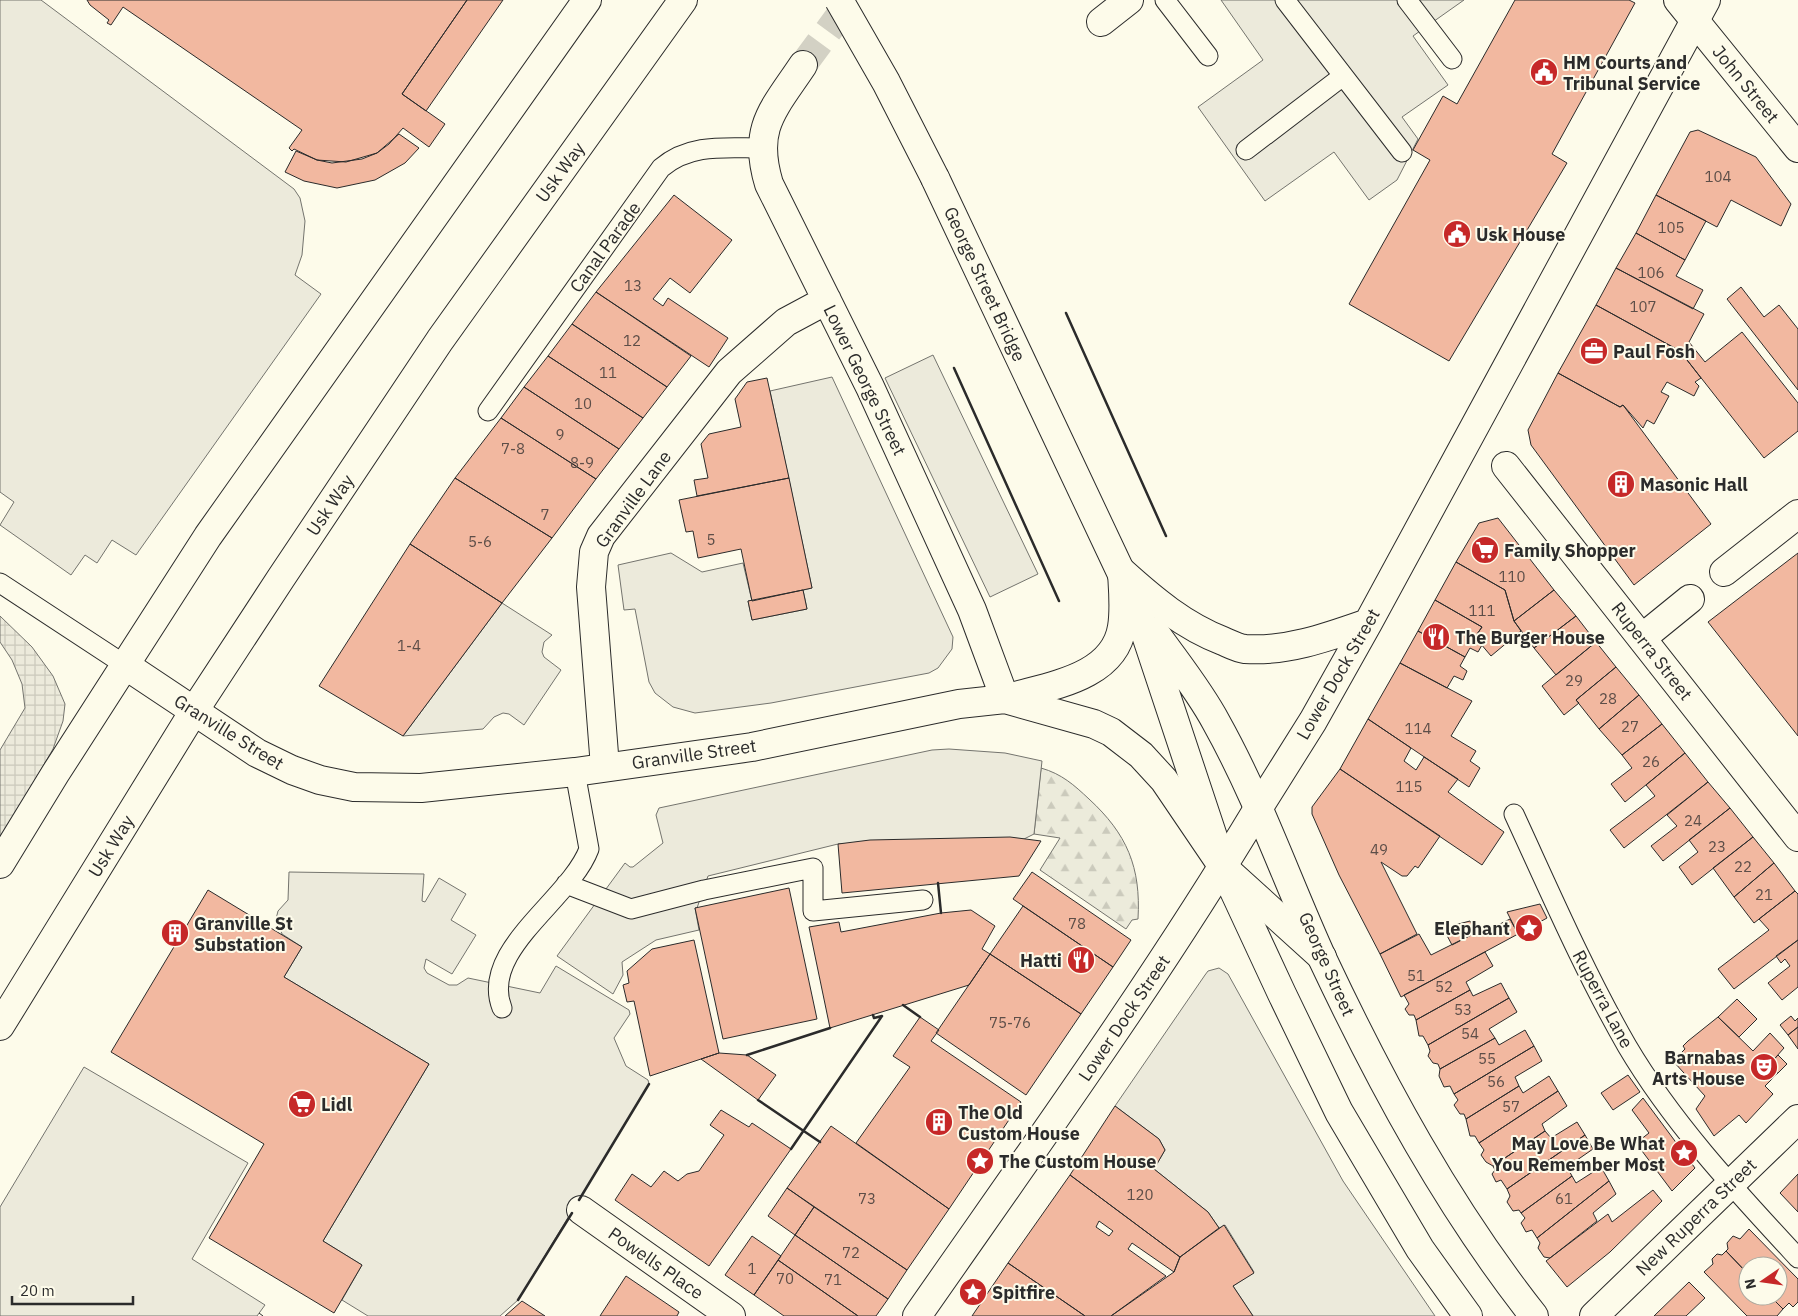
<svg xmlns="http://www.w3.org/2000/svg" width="1798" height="1316" font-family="'IBM Plex Sans',sans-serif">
	<defs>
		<pattern id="forest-firs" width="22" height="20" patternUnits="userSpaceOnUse" patternTransform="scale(1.25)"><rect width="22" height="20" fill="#ecebdb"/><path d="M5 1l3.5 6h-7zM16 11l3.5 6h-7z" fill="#cbcabc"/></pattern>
		<pattern id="plaza-grid" width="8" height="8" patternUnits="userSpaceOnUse" patternTransform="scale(1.25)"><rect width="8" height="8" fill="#eceadb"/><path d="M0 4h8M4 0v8" fill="none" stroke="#cbc9bc"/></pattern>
	</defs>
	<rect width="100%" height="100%" fill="#fdfbea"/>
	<!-- forest -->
	<path fill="url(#forest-firs)" stroke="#74746e" d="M1041,768C1062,774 1074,785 1089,799C1127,834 1141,867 1138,919L1132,920L1126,929L1040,870L1060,838L1034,834Z"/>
	<!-- parking -->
	<path fill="#eceadb" stroke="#74746e" d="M0,0H41L294,189L300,198L305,221L302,255L295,275L321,294L136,555L112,540L97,563L85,555L71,575L0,525L14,502L0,492Z
		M1221,0H1464L1413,36L1448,85L1402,117L1418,139L1397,180L1369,200L1334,152L1265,201L1198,107L1263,60Z
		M933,355L1038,574L990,597L885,378Z
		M832,377L953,637L952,649L938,668L929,673L771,703L695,713L673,707L655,693L649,682L635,609L624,610L618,565L671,553L702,572L743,563L752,601H748L752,620L807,609L803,590L812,588L770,391Z
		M502,603L552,635L544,642L542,652L544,657L561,670L524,725L509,714L503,713L494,717L483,729L403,736Z
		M949,749L1005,753L1042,761L1034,834L1024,839L838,844L708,876L697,908H695L699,930L656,940L622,962L623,975L613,994L557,956L625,863L630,867H633L663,843L656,815L659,808L932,750Z
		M289,872L424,874L422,901L425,902L439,878L466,894L451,920L476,935L452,974L426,959L424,968L427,973L449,985H457L468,978L540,993L556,966L629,1010L630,1014L614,1038L626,1066L648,1080L649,1084L518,1300L500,1316H368L342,1300L362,1265L323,1241L429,1064L284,977L302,947L282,934L276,919L278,911L288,900Z
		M1219,968L1228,974L1343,1181L1435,1316H1253L1233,1286L1254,1272L1225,1225L1219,1228L1208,1212L1154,1169L1165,1150L1159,1139L1115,1106L1205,975L1208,971Z
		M84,1067L248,1163L192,1259L265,1305L257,1316H0V1207Z"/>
	<!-- plaza -->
	<path fill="url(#plaza-grid)" stroke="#74746e" d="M0,616L32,647L53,676L65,704L63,721L53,749L0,840V750L25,708L22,684L12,660L0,642Z"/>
	<!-- building -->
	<path fill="#f2b8a0" stroke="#2b2b2b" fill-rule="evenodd" d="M87,0H467L402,94L445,124L429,147L403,128L389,144L377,153L362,159L332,163L317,160L294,149L292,151L289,148L302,130L123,7L111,25L107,23L109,20L90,5Z
		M467,0H503L426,111L402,94Z
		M1515,0H1629L1635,3L1552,154L1567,163L1449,361L1349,304L1430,160L1413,150L1443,96L1457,104Z
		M1698,130L1756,157L1791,204L1781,226L1731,200L1717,227L1656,195L1690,132Z
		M399,134L419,148L405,163L375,180L337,188L304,181L285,172L296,151L317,160L346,162L377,153Z
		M674,195L732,240L690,293L670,278L653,299L663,306L668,298L728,338L709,367L596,292Z
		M1656,195L1706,221L1685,260L1636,233Z
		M1636,233L1685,260L1676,276L1703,290L1693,309L1616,268Z
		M1616,268L1704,314L1689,342L1705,362L1742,332L1798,403V431L1764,458L1680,351L1596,305Z
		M1741,287L1764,317L1779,305L1798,329V390L1727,299Z
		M596,292L691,356L667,387L572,324Z
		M1596,305L1680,351L1701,378L1695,382L1699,386L1694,396L1667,382L1661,392L1669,396L1654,424L1647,420L1643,428L1623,405L1620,407L1558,373Z
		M572,324L667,387L643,418L548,356Z
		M548,356L643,418L619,449L524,387Z
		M1558,373L1620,407L1623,405L1711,524L1634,585L1531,445L1528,430Z
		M767,378L789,478L697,496L694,480L708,478L701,444L709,434L741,427L735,399L747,382Z
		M524,387L619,449L596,479L501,418Z
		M501,418L596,479L552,538L455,478Z
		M455,478L552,538L502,603L410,544Z
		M789,478L812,588L752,601L741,549L698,558L693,531L686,532L679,500Z
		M1498,518L1554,590L1514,621L1505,590L1456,562L1479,523Z
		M410,544L502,603L403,736L319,686Z
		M1798,553V736L1708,622Z
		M1456,562L1505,590L1514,621L1521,631L1491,656L1475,637L1482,627L1435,600Z
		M803,590L807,609L752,620L748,601Z
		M1554,590L1576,616L1534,648L1514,621Z
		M1435,600L1482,627L1475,637L1482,645L1478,652L1470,648L1465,657L1418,631Z
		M1576,616L1596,642L1556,675L1534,648Z
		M1418,631L1465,657L1460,666L1467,671L1463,680L1454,676L1447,688L1400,663Z
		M1596,642L1616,667L1576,700L1579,703L1564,715L1542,686Z
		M1400,663L1472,701L1451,736L1476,751L1470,761L1480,768L1469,787L1368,719Z
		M1616,667L1639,695L1599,729L1576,700Z
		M1639,695L1662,724L1622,755L1599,729Z
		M1368,719L1411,748L1404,761L1416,770L1424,757L1458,779L1448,792L1504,832L1482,865L1340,769Z
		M1662,724L1685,753L1625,802L1611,784L1632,768L1622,755Z
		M1685,753L1708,782L1624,848L1610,830L1655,796L1646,785Z
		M1340,769L1440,836L1418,868L1415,866L1407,876H1402L1381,862L1417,934L1380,954L1339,875L1312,814V807Z
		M1708,782L1730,808L1663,861L1651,846L1677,826L1667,815Z
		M1730,808L1753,837L1692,885L1679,867L1698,852L1689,840Z
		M1010,837L1041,841L1019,876L842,893L838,844L870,840Z
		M1753,837L1774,863L1734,897L1713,868Z
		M1774,863L1795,891L1754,923L1734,897Z
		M1032,872L1131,940L1113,967L1013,899Z
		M789,888L817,1019L723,1039L695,908Z
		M208,890L302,947L284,977L429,1064L323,1241L362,1265L334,1313L209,1238L264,1144L111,1052Z
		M1795,891L1798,894V940L1734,989L1718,969L1769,930L1759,919Z
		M1540,904L1547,918L1518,934L1507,912Z
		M1023,906L1113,967L1081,1014L990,954Z
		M971,910L995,926L982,949L990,954L969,985L830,1028L809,927L839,922L841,932L941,913Z
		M1510,919L1518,934L1401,997L1380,954L1419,934L1431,955L1477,932L1478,935Z
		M1470,921L1477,932L1452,945L1443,928Z
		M175,926L181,930L174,941L168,937Z
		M694,940L719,1053L650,1076L634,1001L627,1002L623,985L629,983L627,971L652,949Z
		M1798,940V987L1782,1000L1768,983L1790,966L1785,959L1781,963L1776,956Z
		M1485,952L1493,966L1466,982L1470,990L1416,1020L1414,1015H1409L1405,1009L1409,1004L1404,995Z
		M990,954L1081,1014L1026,1095L936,1033Z
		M1501,983L1509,998L1428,1045L1423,1036H1419L1416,1020L1470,990L1473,996Z
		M1509,998L1517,1012L1489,1029L1495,1038L1440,1069L1438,1064L1433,1063L1428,1056L1430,1051L1428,1045Z
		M1737,999L1757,1019L1739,1037L1718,1017Z
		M1791,1016L1795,1021L1798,1018V1027L1788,1035L1780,1025Z
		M920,1017L939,1030L931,1041L1021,1102L949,1209L856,1143L910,1067L893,1056Z
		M1718,1017L1753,1051L1770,1033L1784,1048L1769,1065L1778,1073L1765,1086L1773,1094L1746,1123L1739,1115L1714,1136L1696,1109L1705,1096L1673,1061L1685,1049L1683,1046L1688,1041Z
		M1798,1027V1049L1788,1035Z
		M1525,1030L1534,1046L1454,1094L1450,1086L1444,1087L1439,1076L1440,1069L1495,1038L1499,1045Z
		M1534,1046L1542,1061L1515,1077L1519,1086L1466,1119L1464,1114H1460L1454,1105L1458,1100L1454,1094Z
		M719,1053L747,1055L776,1075L758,1100L701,1059Z
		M1778,1055L1787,1064L1778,1073L1769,1065Z
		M1628,1075L1640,1092L1613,1110L1601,1093Z
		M1549,1076L1558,1091L1479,1143L1475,1136H1470L1466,1119L1519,1086L1523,1093Z
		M1558,1091L1567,1106L1542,1124L1545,1131L1493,1166L1486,1162L1481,1155L1484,1150L1479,1143Z
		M1643,1098L1695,1168L1672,1191L1636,1143L1649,1133L1632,1110Z
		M1115,1106L1159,1139L1165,1150L1154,1169L1208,1212L1219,1228L1180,1257L1070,1175Z
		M721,1110L749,1127L752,1123L791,1149L709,1266L615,1200L632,1174L651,1187L664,1171L678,1181L687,1174L699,1171L724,1135L710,1125Z
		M1577,1122L1585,1135L1507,1189L1501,1180L1496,1182L1492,1174L1495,1170L1493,1166L1545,1131L1551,1138Z
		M831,1126L949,1209L907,1270L787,1188Z
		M1585,1135L1593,1149L1567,1167L1572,1176L1521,1213L1519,1210L1513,1211L1507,1202L1510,1196L1507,1189Z
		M1601,1167L1609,1181L1537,1238L1532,1230L1526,1232L1521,1223L1525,1218L1521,1213L1572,1176L1576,1183Z
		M1798,1174V1212L1780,1193Z
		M1070,1175L1180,1257L1174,1272L1132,1243L1128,1249L1166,1276L1111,1316H1085L1008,1263ZM1099,1221L1113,1231L1109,1236L1096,1227Z
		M1609,1181L1616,1194L1593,1213L1597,1221L1550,1258L1544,1257L1538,1248L1540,1243L1537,1238Z
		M787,1188L814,1207L795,1235L768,1216Z
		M1653,1190L1662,1201L1610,1252L1567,1287L1546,1261L1608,1214L1612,1222Z
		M814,1207L907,1270L888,1299L795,1235Z
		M1224,1225L1254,1273L1233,1286L1253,1316H1111L1174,1272L1180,1257Z
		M1749,1229L1798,1279V1302L1793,1307L1789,1303L1783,1309L1770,1296H1778V1266H1748V1274L1726,1251L1728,1249L1727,1243L1733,1236L1740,1239Z
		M795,1235L888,1299L876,1316H858L778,1260Z
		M752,1236L781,1256L754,1295L725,1275Z
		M1726,1251L1748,1274V1296H1770L1783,1309L1777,1316H1747L1704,1272L1713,1264L1712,1259L1717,1254L1722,1255Z
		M778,1260L858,1316H784L754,1295Z
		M1008,1263L1085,1316H972Z
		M626,1276L679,1312L677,1316H600Z
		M1689,1282L1705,1298L1686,1316H1654Z
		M522,1301L545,1316H505Z"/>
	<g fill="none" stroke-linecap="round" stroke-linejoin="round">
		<!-- minor-tunnel -->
		<path stroke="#d3d1c4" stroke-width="28" stroke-dasharray="28 14" stroke-linecap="butt" d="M803,65L851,0"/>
		<defs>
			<path id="service" d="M1165,0L1208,56
				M1285,0L1402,152
				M1407,0L1452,59
				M1246,150L1343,76
				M488,411L661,168C690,143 726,148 761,148
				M0,583L125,665
				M1514,814C1550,892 1584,971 1627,1046C1673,1124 1737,1192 1798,1258
				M566,884L631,909L704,890L813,868V911L923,900
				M502,1008C479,950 570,900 589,849L575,772"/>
			<path id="minor" d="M1678,0L1798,148
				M1101,22L1129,0
				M803,65C773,110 752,128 769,184L870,387L972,610L1005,699
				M1506,466L1798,837
				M1724,572L1798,514
				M1642,638L1690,599
				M605,767L591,587L594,552L601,536L729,372L786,322L827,300
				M581,1210L731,1316
				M917,1316C1034,1148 1154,982 1259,807
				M1594,1316L1798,1119"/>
			<path id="tertiary" d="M1122,572C1153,600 1184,626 1223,641C1230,644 1237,648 1245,649C1287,652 1328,637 1368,623
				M125,665L257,753L292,770L320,780L354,787L421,788L575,772L752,747L959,704L1005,699L1094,724L1111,732L1141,755L1164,780L1223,867L1322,957
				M1005,699C1047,686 1114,679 1122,627C1125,609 1123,590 1122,573
				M1259,807L1313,721L1368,623L1706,0"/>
			<path id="secondary" d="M935,178L1135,602L1223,867L1282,994L1339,1112L1420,1249L1468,1316
				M1154,631C1175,661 1199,690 1216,722C1259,799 1287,881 1323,960C1382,1085 1448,1207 1534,1316"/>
			<path id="primary" d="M0,864L55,774L208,536L587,0
				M0,1026L194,711L281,578L440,340L683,0"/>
		</defs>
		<!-- service casing -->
		<use href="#service" stroke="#2b2b2b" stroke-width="21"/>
		<!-- minor casing -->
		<use href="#minor" stroke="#2b2b2b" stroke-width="30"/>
		<!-- tertiary casing -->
		<use href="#tertiary" stroke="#2b2b2b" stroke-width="30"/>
		<!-- secondary casing -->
		<use href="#secondary" stroke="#2b2b2b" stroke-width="30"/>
		<!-- primary casing -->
		<use href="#primary" stroke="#2b2b2b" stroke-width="30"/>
		<!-- service -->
		<use href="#service" stroke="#fdfbea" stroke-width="19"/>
		<!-- minor -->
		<use href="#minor" stroke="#fdfbea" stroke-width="28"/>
		<!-- tertiary -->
		<use href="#tertiary" stroke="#fdfbea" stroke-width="28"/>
		<!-- secondary -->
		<use href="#secondary" stroke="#fdfbea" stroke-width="28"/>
		<!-- primary -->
		<use href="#primary" stroke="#fdfbea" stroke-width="28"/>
		<defs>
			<path id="secondary-bridge" d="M839,0L886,82L935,178"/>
		</defs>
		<!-- secondary-bridge casing -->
		<use href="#secondary-bridge" stroke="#2b2b2b" stroke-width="30" stroke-linecap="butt"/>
		<!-- secondary-bridge -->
		<use href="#secondary-bridge" stroke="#fdfbea" stroke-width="28"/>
		<!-- fence -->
		<path stroke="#2b2b2b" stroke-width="1" stroke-dasharray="6 2.5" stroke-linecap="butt" d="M259,1313L263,1316"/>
		<!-- wall -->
		<path stroke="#2b2b2b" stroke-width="2.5" d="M1066,313L1166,536
			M954,368L1059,601
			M938,883L941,913
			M903,1005L920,1017
			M747,1055L830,1028
			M758,1100L820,1142
			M791,1149L882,1016L874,1018L873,1015
			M579,1200L649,1084
			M518,1300L572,1213"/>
	</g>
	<!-- icons -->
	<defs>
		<symbol id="civic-disc" viewBox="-11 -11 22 22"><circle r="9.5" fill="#c62828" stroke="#fdfbea"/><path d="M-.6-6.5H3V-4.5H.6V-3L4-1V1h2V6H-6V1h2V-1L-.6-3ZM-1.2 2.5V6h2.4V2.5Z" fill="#fff"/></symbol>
		<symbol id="office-disc" viewBox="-11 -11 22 22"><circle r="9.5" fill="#c62828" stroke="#fdfbea"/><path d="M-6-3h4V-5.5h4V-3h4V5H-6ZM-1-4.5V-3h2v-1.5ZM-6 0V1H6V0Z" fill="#fff"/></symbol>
		<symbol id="building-disc" viewBox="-11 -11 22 22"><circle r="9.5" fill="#c62828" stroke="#fdfbea"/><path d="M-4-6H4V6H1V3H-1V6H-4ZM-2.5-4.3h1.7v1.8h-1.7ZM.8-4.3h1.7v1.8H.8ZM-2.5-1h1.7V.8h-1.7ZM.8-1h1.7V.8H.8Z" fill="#fff"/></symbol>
		<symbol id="supermarket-disc" viewBox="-11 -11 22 22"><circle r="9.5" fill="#c62828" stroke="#fdfbea"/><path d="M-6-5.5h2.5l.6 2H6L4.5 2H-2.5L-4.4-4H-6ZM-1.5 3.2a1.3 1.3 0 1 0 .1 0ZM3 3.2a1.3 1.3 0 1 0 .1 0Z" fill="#fff"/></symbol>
		<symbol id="restaurant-disc" viewBox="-11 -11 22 22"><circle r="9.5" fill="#c62828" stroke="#fdfbea"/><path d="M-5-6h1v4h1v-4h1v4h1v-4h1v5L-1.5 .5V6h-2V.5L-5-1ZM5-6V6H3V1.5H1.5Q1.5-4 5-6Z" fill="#fff"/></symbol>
		<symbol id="sight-disc" viewBox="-11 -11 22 22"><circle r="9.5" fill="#c62828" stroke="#fdfbea"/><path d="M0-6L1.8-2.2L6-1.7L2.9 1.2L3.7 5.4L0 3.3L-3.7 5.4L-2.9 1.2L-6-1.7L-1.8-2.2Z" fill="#fff"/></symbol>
		<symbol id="theatre-disc" viewBox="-11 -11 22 22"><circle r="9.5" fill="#c62828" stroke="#fdfbea"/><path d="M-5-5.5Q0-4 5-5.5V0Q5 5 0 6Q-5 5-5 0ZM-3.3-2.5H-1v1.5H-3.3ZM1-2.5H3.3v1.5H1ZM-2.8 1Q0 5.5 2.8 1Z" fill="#fff"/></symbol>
	</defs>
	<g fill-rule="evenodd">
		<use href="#civic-disc" x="1528" y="56" width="32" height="32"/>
		<use href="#civic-disc" x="1441" y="218" width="32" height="32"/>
		<use href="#office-disc" x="1578" y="335" width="32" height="32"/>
		<use href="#building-disc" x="1605" y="468" width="32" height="32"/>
		<use href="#supermarket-disc" x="1469" y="534" width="32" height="32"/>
		<use href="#restaurant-disc" x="1420" y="621" width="32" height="32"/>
		<use href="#sight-disc" x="1513" y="912" width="32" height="32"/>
		<use href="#building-disc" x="159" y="917" width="32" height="32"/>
		<use href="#restaurant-disc" x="1065" y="944" width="32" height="32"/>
		<use href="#theatre-disc" x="1748" y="1051" width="32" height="32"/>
		<use href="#supermarket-disc" x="286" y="1088" width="32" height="32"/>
		<use href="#building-disc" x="923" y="1106" width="32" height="32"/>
		<use href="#sight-disc" x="1668" y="1137" width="32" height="32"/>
		<use href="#sight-disc" x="964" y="1145" width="32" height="32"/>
		<use href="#sight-disc" x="957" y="1276" width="32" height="32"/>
	</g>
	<g text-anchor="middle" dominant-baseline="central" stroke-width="4" stroke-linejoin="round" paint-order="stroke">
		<!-- number labels -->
		<g font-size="15" fill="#5d4e48">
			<text x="1718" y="176">104</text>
			<text x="1671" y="227">105</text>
			<text x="1651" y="272">106</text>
			<text x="633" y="285">13</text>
			<text x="1643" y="306">107</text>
			<text x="632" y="340">12</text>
			<text x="608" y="372">11</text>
			<text x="583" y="403">10</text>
			<text x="560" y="434">9</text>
			<text x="513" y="448">7-8</text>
			<text x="582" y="462">8-9</text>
			<text x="545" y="514">7</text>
			<text x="711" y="539">5</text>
			<text x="480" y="541">5-6</text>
			<text x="1512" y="576">110</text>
			<text x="1482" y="610">111</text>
			<text x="409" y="645">1-4</text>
			<text x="1574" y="680">29</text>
			<text x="1608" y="698">28</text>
			<text x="1630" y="726">27</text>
			<text x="1418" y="728">114</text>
			<text x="1651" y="761">26</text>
			<text x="1409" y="786">115</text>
			<text x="1693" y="820">24</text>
			<text x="1717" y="846">23</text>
			<text x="1379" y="849">49</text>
			<text x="1743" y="866">22</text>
			<text x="1764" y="894">21</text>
			<text x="1077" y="923">78</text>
			<text x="1416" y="975">51</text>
			<text x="1444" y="986">52</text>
			<text x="1463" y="1009">53</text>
			<text x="1010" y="1022">75-76</text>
			<text x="1470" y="1033">54</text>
			<text x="1487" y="1058">55</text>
			<text x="1496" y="1081">56</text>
			<text x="1511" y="1106">57</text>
			<text x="1140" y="1194">120</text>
			<text x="867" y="1198">73</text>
			<text x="1564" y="1198">61</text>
			<text x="851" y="1252">72</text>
			<text x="752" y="1268">1</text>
			<text x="785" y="1278">70</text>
			<text x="833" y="1279">71</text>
		</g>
		<!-- poi labels -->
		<g font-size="18" font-weight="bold" fill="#2b2b2b" stroke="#fdfbea" text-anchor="start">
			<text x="1563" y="62">HM Courts and<tspan x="1563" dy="21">Tribunal Service</tspan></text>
			<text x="1476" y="234">Usk House</text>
			<text x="1613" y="351">Paul Fosh</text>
			<text x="1640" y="484">Masonic Hall</text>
			<text x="1504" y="550">Family Shopper</text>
			<text x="1455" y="637">The Burger House</text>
			<text x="194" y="923">Granville St<tspan x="194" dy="21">Substation</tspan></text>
			<text x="1510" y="928" text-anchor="end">Elephant</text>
			<text x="1062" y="960" text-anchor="end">Hatti</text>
			<text x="1745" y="1057" text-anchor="end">Barnabas<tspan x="1745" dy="21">Arts House</tspan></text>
			<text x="321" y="1104">Lidl</text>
			<text x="958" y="1112">The Old<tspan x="958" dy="21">Custom House</tspan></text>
			<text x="1665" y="1143" text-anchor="end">May Love Be What<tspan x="1665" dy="21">You Remember Most</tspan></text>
			<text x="999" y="1161">The Custom House</text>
			<text x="992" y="1292">Spitfire</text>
		</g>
		<!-- street labels -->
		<g font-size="18" fill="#2b2b2b" stroke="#fdfbea">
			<text transform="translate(1746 84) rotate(51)">John Street</text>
			<text transform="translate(560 172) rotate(-54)">Usk Way</text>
			<text transform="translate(605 247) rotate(-54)">Canal Parade</text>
			<text transform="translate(985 284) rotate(65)">George Street Bridge</text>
			<text transform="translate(865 380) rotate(64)">Lower George Street</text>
			<text transform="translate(633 499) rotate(-54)">Granville Lane</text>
			<text transform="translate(330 505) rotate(-56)">Usk Way</text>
			<text transform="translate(1652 651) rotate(52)">Ruperra Street</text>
			<text transform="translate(1338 674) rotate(-60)">Lower Dock Street</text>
			<text transform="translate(229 732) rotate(32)">Granville Street</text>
			<text transform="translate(694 754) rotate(-8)">Granville Street</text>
			<text transform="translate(111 846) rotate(-58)">Usk Way</text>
			<text transform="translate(1327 964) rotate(66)">George Street</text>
			<text transform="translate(1603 999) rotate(62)">Ruperra Lane</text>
			<text transform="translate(1124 1018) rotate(-56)">Lower Dock Street</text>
			<text transform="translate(1696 1217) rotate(-44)">New Ruperra Street</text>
			<text transform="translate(656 1263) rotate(35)">Powells Place</text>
		</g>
	</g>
	<!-- north arrow -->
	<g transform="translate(1763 1281) rotate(257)"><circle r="24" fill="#fdfbea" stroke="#a9a89e"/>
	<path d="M0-4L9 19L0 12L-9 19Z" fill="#c62828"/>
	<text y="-8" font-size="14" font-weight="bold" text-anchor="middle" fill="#2b2b2b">N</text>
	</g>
	<!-- scale -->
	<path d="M12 1296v8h121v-8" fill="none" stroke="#2b2b2b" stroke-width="2.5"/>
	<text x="20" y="1296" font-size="15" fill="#2b2b2b" stroke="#fdfbea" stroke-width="4" paint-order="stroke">20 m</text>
</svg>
